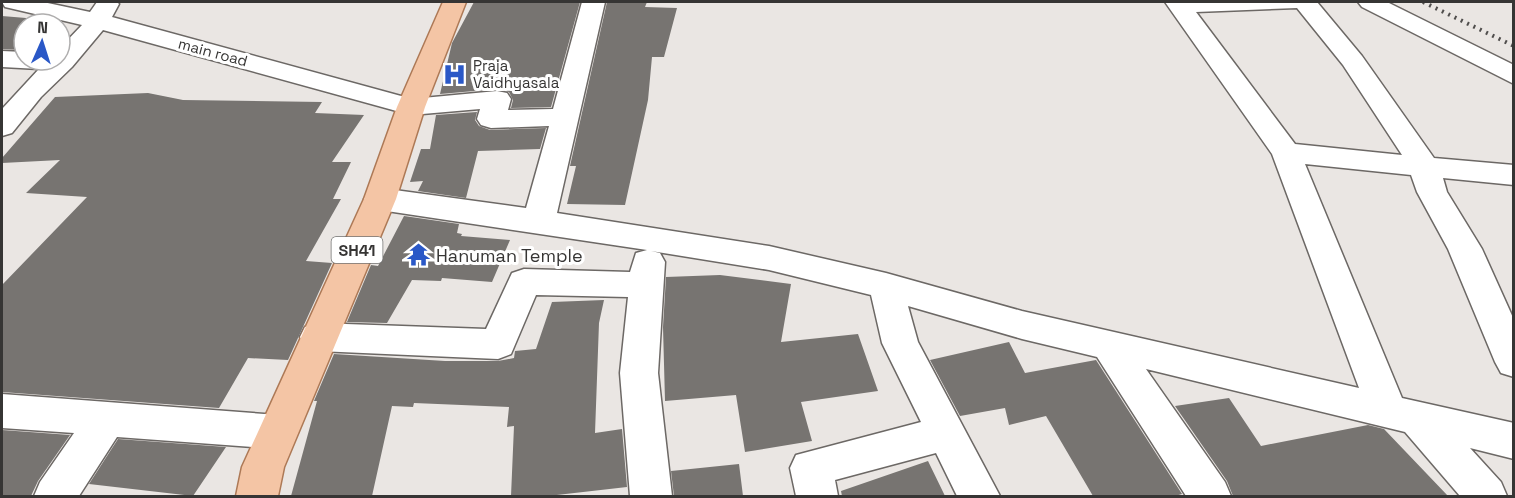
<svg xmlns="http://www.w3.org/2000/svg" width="1515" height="498" font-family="'Space Grotesk',sans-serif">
	<rect width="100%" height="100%" fill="#eae6e3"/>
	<!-- building -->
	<path fill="#777471" d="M474,2H580L551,107L511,108L513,100L509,92L497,89L440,94L452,43Z
		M607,2H647L645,7L677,8L664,57H652L648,100L625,205L567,204L576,166H570Z
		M2,16L50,20L58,22L55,24H24V47L20,50L2,49Z
		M148,93L183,100L322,102L315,113L364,115L332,162H351L333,199H341L306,261L332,263L288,360L248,358L219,408L2,392V285L87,197L26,193L60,160L2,163V158L55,97Z
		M477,112L475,120L479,126L490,130L546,128L540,149L478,151L466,198L418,191L423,181L410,182L421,149H430L436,115Z
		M404,216L459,224L457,233L462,234L461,236L510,240L492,282L442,278L441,281L412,280L387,323L347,322L371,265L378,266Z
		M720,275L791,284L781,342L858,334L878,391L801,402L812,441L745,452L736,395L665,401L663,327L666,277Z
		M604,300L599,323L595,433L622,429L627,487L548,496H511L514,426L507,427L509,407L414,403L413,407L392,406L372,496H291L317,401H314L334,354L445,361H498L514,358L515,351L536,349L552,302Z
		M1009,342L1025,373L1096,360L1182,494L1175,496H1093L1046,416L1009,425L1005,408L960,416L930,360Z
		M1229,398L1261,446L1368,425L1384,429L1448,496H1233L1227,481L1175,406Z
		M2,430L70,435L38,481L31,496H2Z
		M118,439L226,447L193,496L89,484Z
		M928,461L945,496H842L841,491Z
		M739,464L743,496H674L671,471Z"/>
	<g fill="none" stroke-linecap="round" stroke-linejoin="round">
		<defs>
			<path id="minor" d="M2,2H43L90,12L97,2H117L119,4L112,17L412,99L497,91L507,93L511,99L508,110L553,109L582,2H605L557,213L769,246L886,273L1022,311L1359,388L1272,154L1165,2H1317L1362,56L1434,158L1514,165V185L1443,178L1447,192L1482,249L1514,320V377L1501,373L1495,362L1448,249L1417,192L1411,175L1305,164L1402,398L1514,423V459L1470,448L1501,482L1507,496H1460L1405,432L1146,369L1225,482L1231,496H1186L1097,357L1022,339L908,306L918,342L1000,496H957L936,453L835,480L838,496H796L790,468L796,455L921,422L882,343L871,295L769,270L651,251L660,253L665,262L658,373L672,496H630L620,373L628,297L536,295L511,354L498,359L318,351L305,347L300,337L305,327L318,323L486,329L512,273L524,269L630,272L636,253L647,250L380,210L369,206L364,199L369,192L380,188L526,208L549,126L491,128L481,125L477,119L480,109L411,115L103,30L72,67L41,97L12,133L2,136V109L39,69L2,67V51L24,52V60H60V48L82,25L5,7ZM1297,8L1343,65L1402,155L1295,144L1196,12Z
				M1358,2H1387L1514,65V84L1362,7Z
				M2,394L278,415L292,420L298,432L292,444L278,449L117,437L79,496H34L40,482L74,433L2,428Z"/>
			<path id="primary" d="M443,2H466L425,107L396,199L284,467L278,496H236L242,467L364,199L397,107Z"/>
		</defs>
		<!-- minor casing -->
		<use href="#minor" stroke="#6c6865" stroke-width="3"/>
		<!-- primary casing -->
		<use href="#primary" stroke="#ad7956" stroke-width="3"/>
		<!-- minor -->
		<use href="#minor" fill="#fff" fill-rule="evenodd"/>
		<!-- primary -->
		<use href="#primary" fill="#f4c5a5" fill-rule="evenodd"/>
		<!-- rail -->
		<path stroke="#504e4d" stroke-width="4" stroke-dasharray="2 5" stroke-linecap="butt" d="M1423,2L1514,46"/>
	</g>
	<!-- icons -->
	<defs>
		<symbol id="hospital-bare" viewBox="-9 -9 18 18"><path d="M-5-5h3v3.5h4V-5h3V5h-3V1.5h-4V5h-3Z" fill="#2a58c7" stroke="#fff" stroke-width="2.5" paint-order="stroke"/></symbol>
		<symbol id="temple-bare" viewBox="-9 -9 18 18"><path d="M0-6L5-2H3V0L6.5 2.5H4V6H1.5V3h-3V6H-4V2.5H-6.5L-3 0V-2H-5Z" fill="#2a58c7" stroke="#fff" stroke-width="2.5" paint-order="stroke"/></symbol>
	</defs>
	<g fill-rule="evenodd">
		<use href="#hospital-bare" x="438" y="58" width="33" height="33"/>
		<use href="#temple-bare" x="402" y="238" width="33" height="33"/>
	</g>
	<g text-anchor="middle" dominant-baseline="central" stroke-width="6" stroke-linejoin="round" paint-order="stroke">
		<!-- far-street labels -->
		<g font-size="15" fill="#363534" stroke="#fff">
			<text transform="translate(213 52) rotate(15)">main road</text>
		</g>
		<!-- far-poi labels -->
		<g font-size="15" fill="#363534" stroke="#fff" text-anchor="start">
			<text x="473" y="65">Praja<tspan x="473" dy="17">Vaidhyasala</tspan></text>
		</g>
		<!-- shield labels -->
		<rect fill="#fff" stroke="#727271" stroke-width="1.5" x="331.5" y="237" width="51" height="26" rx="4.5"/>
		<g font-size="16" font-weight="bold" fill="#363534">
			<text x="357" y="250">SH41</text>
		</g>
		<!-- poi labels -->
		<g font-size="18" fill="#363534" stroke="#fff" text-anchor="start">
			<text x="436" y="255">Hanuman Temple</text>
		</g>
	</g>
	<!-- border -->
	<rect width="1515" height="498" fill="none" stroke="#363534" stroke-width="6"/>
	<!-- north arrow -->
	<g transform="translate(42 42) rotate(3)"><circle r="28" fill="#ffffff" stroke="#afaeae" stroke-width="1.5"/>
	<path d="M0-4.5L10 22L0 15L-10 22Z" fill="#2a58c7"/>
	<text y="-9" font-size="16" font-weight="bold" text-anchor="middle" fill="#363534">N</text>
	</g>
</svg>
